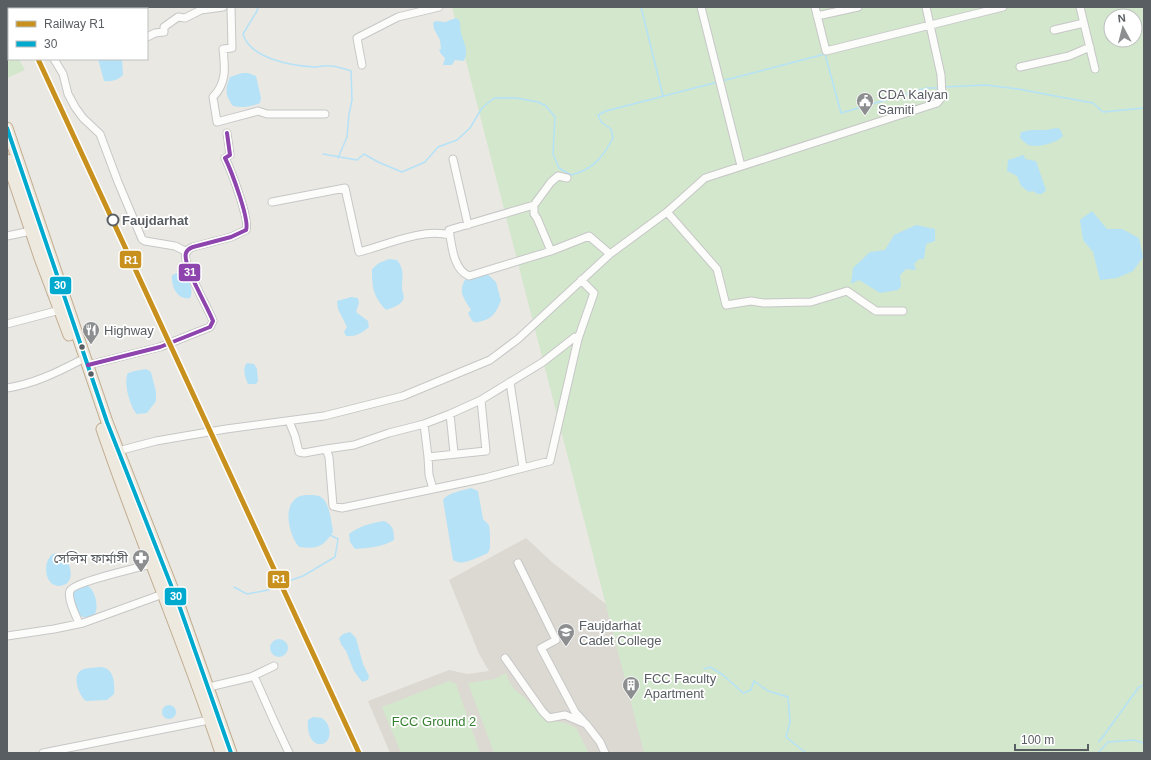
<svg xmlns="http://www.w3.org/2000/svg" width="1151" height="760" font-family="Helvetica,'Noto Sans Bengali',sans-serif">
	<rect width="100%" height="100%" fill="#eae8e3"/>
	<!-- education -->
	<path fill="#dcd8d2" d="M526,538L553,563L606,604L734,753H390L368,701L449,670L467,674L489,671L479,654L449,580Z"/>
	<!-- green -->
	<path fill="#d3e7cd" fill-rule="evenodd" d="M452,7H1144V753H644ZM1111,16H1135V40H1111Z
		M9,39V59H19L25,70L7,78V40Z
		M506,673L508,679L514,689L524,697L546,720L566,723L576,728L589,753H494L468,683L495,679Z
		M449,681L456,684L480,753H401L382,707Z"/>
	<!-- water -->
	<path fill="#b5e2f7" d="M456,18L460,21C460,25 460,29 461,33C464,44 469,49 464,61L455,60L452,65H443L445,58L441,54L439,50L441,49L440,40L434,29L433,23L436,21L445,22Z
		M98,59H122L123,75C118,80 112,82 104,81Z
		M242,73H248L256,76L261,98L260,103C251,107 243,108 233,106C225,95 225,89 230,77Z
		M1056,128L1060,129L1063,136C1057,143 1037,148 1028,145C1025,143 1022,140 1020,138L1021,132L1031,130H1046Z
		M1024,155L1025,159L1036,161L1046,190L1042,194H1037L1033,191L1029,192L1021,186L1017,176L1007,171L1008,160Z
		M1092,211L1107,229H1122L1139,238L1143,257L1133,271L1117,278L1100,280L1093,252L1083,240L1080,220Z
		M916,225L935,229V241L926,244L924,259H919L914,264L916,270L906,269L900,275L901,286L898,290L880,293L859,280L851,284L853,268L870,252L885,250L894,235Z
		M389,259L397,260C405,270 402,277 402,288C402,292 405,296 403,300C400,306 391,308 386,310C373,296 372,288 372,269L379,263Z
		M182,272L186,274C189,282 194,290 190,298C177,300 171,286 172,275L177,273Z
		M486,273L496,282L501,301C496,311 494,318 482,321C472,324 473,322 468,313L471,310C463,297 457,291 467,277Z
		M351,297L358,298L359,303L356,312L368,321L369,327C362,333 356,337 346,336L344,332L347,327L338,309L337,301Z
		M247,363L254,364L257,369L258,381L256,384H248C245,378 242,368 247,363Z
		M146,369L151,372L156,392V401L147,413L137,414C130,408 123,381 128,373L135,371Z
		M471,488L478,491L483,519L489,525L490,534V548L488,553C478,557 462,567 453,560L443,500C448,492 462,491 471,488Z
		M310,495C314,495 319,495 322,498C329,502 332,524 333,532C322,548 317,549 299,547C289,535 281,504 300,496C303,495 307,495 310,495Z
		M384,521C393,525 394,530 394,540C383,547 368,548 355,549L350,542L349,534C359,526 371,523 384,521Z
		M57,553C69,556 76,577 66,584C65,585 61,585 60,586C44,587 42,561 53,554Z
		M86,585C95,588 99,606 95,614C79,623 74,611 73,597C73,595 72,592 74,591C76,588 83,587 86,585Z
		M350,632L356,638L363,664L369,676L368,680L362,682L354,671L346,651L341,644L339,638L343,634Z
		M270 648a9 9 0 1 1 18 0a9 9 0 1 1-18 0Z
		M101,667C114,668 115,683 114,694L107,700L86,701C79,696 73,679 79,672C83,667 95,668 101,667Z
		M162 712a7 7 0 1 1 14 0a7 7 0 1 1-14 0Z
		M313,717L322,718C326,721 328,724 329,728C334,750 305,752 308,720Z"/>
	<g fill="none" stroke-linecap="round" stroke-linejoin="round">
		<!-- stream -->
		<path stroke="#b5e2f7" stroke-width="1.5" d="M258,7L257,11L243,34C250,59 293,66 315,67C320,67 325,65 330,66C337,66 345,69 351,71L352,100L349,114L347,137L338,158
			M641,7L663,96
			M722,81L825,54L841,113L927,88H940
			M943,87L986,85L1018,89L1093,103L1103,112L1144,108
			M323,154L357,160L364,154L378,162L402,172L425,162L438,147L457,140L470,128L482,108L494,98H516L538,102L546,106L555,117L553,154L559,168L571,175C594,169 603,157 613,138L611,129L601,122L598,115L606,111L718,82
			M234,587L247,594L268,590L277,585L303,576L335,557L338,539L330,535
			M704,669L710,667L723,675L743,693L751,690L754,681L768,691L788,697L790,722L786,737L806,753
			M1099,742L1139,687L1144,685
			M1098,753L1108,742L1133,740L1144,743"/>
		<defs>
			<path id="minor" d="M26,7L27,9
				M231,7L232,48L223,49C225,67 227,83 213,97L217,122L258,111L267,114H325
				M701,7L741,166
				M815,7L826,51L1003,7
				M1080,7L1095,69
				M817,16L858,7
				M1054,30L1084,23
				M147,37L155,33L164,32V27L178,17L185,18L201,10L223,7
				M54,59L63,74L68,94L75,107L83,118L100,134L118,182L142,239L145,241L175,246L187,252
				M362,65L357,38L398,17L439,7
				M1020,67L1069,56L1090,47
				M453,159L468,225
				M272,202L345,188L359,252C387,245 421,228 450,235
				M534,205L449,230C452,246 453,269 469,276L551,251L589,236L610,254
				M667,212L717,269L726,305L751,301L764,303L811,302L847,291L876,311H903
				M7,236L31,231
				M551,251L537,218L534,214V205L551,182L558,176L567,178
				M7,324L60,310
				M88,365L160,347L210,327L213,321C208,307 182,265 186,253C187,250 190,248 193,247L231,237L246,230C250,220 231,170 225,158L230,155L227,133
				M510,382L523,468L550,461L578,339
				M7,388C33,384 56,373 79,361
				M450,414L454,453
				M289,421L295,436L299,452L304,453L326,449L354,445L389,433L424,424L450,414L481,400L543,362L575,337L578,339L594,293L581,280
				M424,424L428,457L486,451L481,400
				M326,449L329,457L333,506L342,508L433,489L429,475L428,457
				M118,451L156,441L226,429L324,416L403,396L490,360L518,339L610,254L667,212L705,178L937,103L942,97L941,75L926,7
				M433,489L485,478L523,468
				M518,563L556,640L541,648L575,712L586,724
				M79,623C76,616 67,598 70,591C73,582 139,568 151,564
				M7,636L54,629L83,623L163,594
				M505,658L543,712L549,718L565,715L586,724L600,742L605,753
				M254,676L274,721L289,753
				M209,687L251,677L274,666
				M43,753L209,720"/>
			<path id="highway" d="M7,128L107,422L180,608L231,753
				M7,160L40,258L69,335
				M102,429C139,538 185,644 221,753"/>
		</defs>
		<!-- minor casing -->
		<use href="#minor" stroke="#c6c7c6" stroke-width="9"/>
		<!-- highway casing -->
		<use href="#highway" stroke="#c1ad90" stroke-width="13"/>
		<!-- minor -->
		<use href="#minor" stroke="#fcfcfb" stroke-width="7"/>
		<!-- highway -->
		<use href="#highway" stroke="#eee9df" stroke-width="11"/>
		<defs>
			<path id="bus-1" d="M7,128L107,422L180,608L231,753"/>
			<path id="bus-2" d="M88,365L160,347L210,327L213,321C208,307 182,265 186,253C187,250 190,248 193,247L231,237L246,230C250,220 231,170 225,158L230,155L227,133"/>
		</defs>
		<!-- bus-1 casing -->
		<use href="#bus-1" stroke="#fff" stroke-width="7"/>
		<!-- bus-2 casing -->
		<use href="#bus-2" stroke="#fff" stroke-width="7"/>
		<!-- bus-1 -->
		<use href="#bus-1" stroke="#00a9ce" stroke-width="4"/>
		<!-- bus-2 -->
		<use href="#bus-2" stroke="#8e44ad" stroke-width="4"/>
		<defs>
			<path id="rail-1" d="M38,59L359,753"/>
		</defs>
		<!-- rail-1 casing -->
		<use href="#rail-1" stroke="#fff" stroke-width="8"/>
		<!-- rail-1 -->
		<use href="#rail-1" stroke="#c8901d" stroke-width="5"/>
	</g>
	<!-- icons -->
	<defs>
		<symbol id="civic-pin" viewBox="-11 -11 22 30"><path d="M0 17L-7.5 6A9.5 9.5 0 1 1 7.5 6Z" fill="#8c8e8f" stroke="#fff"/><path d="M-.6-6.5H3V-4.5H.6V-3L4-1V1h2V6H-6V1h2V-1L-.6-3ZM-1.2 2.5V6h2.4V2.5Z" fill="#fff"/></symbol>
		<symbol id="restaurant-pin" viewBox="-11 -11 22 30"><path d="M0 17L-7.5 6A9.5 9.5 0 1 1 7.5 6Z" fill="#8c8e8f" stroke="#fff"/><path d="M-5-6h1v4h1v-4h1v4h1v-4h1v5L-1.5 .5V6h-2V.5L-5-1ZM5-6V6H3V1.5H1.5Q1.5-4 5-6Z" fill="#fff"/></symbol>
		<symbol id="pharmacy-pin" viewBox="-11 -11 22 30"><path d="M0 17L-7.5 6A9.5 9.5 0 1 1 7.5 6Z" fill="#8c8e8f" stroke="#fff"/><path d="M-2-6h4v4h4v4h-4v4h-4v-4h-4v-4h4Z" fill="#fff"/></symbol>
		<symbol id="university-pin" viewBox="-11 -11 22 30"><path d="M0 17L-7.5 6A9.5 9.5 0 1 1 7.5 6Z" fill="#8c8e8f" stroke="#fff"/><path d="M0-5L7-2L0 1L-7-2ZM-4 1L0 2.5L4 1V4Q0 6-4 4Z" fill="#fff"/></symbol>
		<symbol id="building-pin" viewBox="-11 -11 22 30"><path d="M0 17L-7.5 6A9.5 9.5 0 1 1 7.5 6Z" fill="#8c8e8f" stroke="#fff"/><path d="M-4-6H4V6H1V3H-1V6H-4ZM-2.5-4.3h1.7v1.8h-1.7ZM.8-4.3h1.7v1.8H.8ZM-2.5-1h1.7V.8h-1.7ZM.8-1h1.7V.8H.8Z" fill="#fff"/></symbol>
	</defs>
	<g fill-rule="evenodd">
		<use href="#civic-pin" x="855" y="91" width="20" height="27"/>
		<use href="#restaurant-pin" x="81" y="320" width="20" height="27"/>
		<use href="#pharmacy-pin" x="131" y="548" width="20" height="27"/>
		<use href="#university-pin" x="556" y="622" width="20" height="27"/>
		<use href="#building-pin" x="621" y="675" width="20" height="27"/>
	</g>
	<!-- markers -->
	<circle fill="#fff" stroke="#595e62" stroke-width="2" cx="113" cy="220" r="5.5"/>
	<g fill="#595e62" stroke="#fff" stroke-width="1.5">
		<circle cx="82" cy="347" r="3.5"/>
		<circle cx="91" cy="374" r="3.5"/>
	</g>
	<g text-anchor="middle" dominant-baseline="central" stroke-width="3.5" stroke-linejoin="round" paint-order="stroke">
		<!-- poi labels -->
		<g font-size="13" fill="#595e62" stroke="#fff" text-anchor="start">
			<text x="878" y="94">CDA Kalyan<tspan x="878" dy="15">Samiti</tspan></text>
			<text x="104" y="330">Highway</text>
			<text x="128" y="558" text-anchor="end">সেলিম ফার্মাসী</text>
			<text x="579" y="625">Faujdarhat<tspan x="579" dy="15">Cadet College</tspan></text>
			<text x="644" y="678">FCC Faculty<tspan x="644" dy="15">Apartment</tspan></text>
		</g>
		<!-- stop labels -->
		<g font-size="13" font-weight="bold" fill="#595e62" stroke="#fff" text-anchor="start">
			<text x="122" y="220">Faujdarhat</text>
		</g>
		<!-- park labels -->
		<g font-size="13" fill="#368131" stroke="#fff">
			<text x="434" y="721">FCC Ground 2</text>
		</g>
	</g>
	<g stroke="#fff" stroke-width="1.5">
		<rect x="119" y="250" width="23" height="19" rx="4" fill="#c8901d"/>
		<rect x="178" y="263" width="23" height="19" rx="4" fill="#8e44ad"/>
		<rect x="49" y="276" width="23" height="19" rx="4" fill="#00a9ce"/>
		<rect x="267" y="570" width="23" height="19" rx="4" fill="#c8901d"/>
		<rect x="164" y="587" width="23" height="19" rx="4" fill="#00a9ce"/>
	</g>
	<g font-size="11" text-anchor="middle" font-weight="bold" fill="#fff">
		<text x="131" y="264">R1</text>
		<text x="190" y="276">31</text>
		<text x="60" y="289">30</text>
		<text x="279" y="583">R1</text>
		<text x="176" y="600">30</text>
	</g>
	<!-- border -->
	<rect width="1151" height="760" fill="none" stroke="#595e62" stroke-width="16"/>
	<!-- legend -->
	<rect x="8" y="8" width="140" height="52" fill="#ffffff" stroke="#bdbfc0"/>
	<rect x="16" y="21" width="20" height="6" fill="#c8901d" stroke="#bdbfc0"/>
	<text x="44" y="28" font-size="12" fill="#595e62">Railway R1</text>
	<rect x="16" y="41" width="20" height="6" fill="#00a9ce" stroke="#bdbfc0"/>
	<text x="44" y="48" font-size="12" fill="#595e62">30</text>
	<!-- north arrow -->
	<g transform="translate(1123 28) rotate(353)"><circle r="19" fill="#ffffff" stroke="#bdbfc0"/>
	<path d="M0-3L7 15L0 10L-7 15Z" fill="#8c8e8f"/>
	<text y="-6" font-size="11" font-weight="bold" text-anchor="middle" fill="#595e62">N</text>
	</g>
	<!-- scale -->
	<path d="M1015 744v6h73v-6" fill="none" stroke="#595e62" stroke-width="2"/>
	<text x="1021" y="744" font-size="12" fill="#595e62" stroke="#ffffff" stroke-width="3" paint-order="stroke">100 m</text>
</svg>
